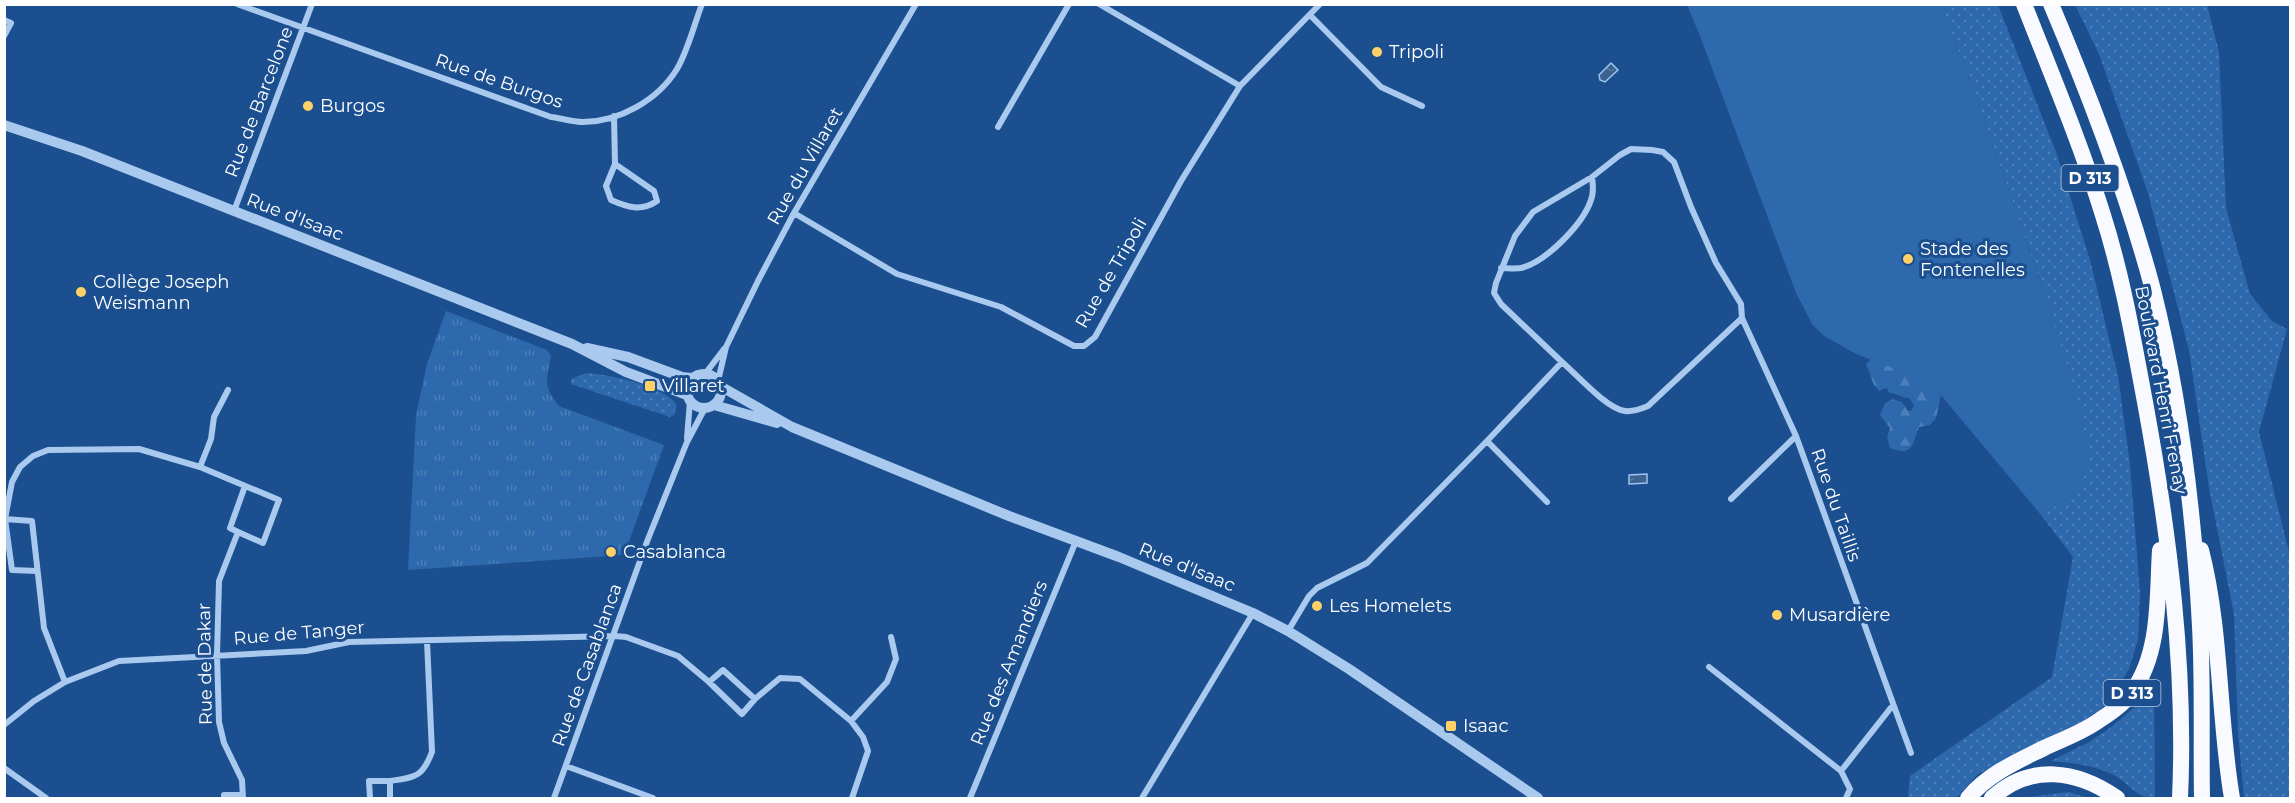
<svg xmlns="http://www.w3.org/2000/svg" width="2295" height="803" font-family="Montserrat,sans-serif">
	<defs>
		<pattern id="grass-dots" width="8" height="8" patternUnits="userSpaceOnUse" patternTransform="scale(1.5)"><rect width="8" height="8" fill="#2e69ad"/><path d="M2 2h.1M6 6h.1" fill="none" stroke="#4d80b9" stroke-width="1.8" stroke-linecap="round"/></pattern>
		<pattern id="forest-firs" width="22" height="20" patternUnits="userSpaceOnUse" patternTransform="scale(1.5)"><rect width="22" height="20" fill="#2e69ad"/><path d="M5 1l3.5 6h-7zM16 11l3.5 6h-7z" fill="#4d80b9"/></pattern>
		<pattern id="park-tufts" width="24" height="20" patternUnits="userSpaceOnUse" patternTransform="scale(1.5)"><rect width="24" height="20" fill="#2e69ad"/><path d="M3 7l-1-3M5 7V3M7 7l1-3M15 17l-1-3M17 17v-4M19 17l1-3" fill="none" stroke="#4d80b9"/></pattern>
		<pattern id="water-ripples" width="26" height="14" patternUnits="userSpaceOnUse" patternTransform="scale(1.5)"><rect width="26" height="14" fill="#3c6290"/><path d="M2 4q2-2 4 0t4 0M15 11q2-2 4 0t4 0" fill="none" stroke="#597aa1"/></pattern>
	</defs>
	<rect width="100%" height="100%" fill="#1b4f8f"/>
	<!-- grass -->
	<path fill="url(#grass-dots)" d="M1941,5H1998L2056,152L2090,260L2118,376L2130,465L2140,593L2138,640L2129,669L2109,703L2085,720L1978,774L1956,798H1908L1910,776L2052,677L2073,557L2041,515L2074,494L2051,313L1980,107Z
		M2075,5H2207L2219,52L2226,208L2250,294L2272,321L2287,329L2259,432L2290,556V798H2244L2238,733L2234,614L2209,488L2189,350L2148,193L2099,54Z
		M586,373C608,374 665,386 677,405L674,415L670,417L571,384V379Z
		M2154,691L2155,798C2137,799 2128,782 2112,774C2092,765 2072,763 2051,761L2089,742L2110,728Z
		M2069,792L2088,798H2023Z"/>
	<!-- forest -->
	<path fill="url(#forest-firs)" d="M1871,359L1930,382L1941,395L1936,418L1930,425L1919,427C1912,444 1914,457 1890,448L1887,437L1890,428L1880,415L1885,403L1893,399L1902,402L1908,411L1912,410L1914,405L1909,398C1901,398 1898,393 1890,393L1886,388L1879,391L1874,385L1866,364Z"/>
	<!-- park -->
	<path fill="url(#park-tufts)" d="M446,311L547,350L551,356C547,380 542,385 559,406L664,445L624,555L408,570L416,415L427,364Z"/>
	<!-- pitch -->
	<path fill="#2e69ad" d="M1687,5H1941L1980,107L2051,313L2080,406L2089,460L2081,484L2074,494L2041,515L1930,382L1856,354L1824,336L1812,324L1796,293L1700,36Z"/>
	<!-- water -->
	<path fill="url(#water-ripples)" stroke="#9cc4f0" stroke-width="1.5" d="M1611,63L1618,70L1605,82L1600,80L1599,75Z
		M1647,474V483L1629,484V475Z"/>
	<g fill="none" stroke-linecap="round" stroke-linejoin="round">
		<!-- minor -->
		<path stroke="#a9c9ee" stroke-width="6" d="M237,4L551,117C561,118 572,122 583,122C619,122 658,100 677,69C688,50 694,25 702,4
			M1099,4L1240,86
			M1310,15L1381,87L1422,106
			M4,20L11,23L4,36
			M614,116L615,164L606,186L611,200C627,207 641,212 657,201L654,191L615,164
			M998,127L1069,4
			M234,211L312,4
			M794,213L897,274L1001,307L1074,346H1084L1095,337L1181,181L1240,86L1320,4
			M1501,268C1507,268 1515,269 1521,268C1546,262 1583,224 1591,200C1594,193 1593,184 1592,177
			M1742,318L1796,436L1911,753
			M705,374L724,349
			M718,381L726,347L758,281L794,213L916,4
			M687,438L690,401
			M1487,441L1547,502
			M200,467L211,439L214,417L228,390
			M1731,499L1796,436
			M5,519L12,570L37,571
			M238,532L230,528L245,486
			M1288,631L1309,596L1317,588L1367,563L1487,441L1562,362C1576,374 1607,409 1625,411C1633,412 1641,409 1648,406L1742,318L1741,304L1716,263L1691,207L1674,162L1663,152L1652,150L1631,149L1620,155L1592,177L1533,212L1515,236L1496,283L1494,293L1501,304L1562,362
			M1709,667L1841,771L1850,789L1846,798
			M65,682L44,628L32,521L5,519L12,482L20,467L33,456L48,450L139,449L200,467L279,500L263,543L238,532L219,581L217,655L219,722L224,743L242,780L243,798
			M709,682L742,714L755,699
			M851,721L887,682L896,659L891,637
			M4,725L34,701L65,682L119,661L306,651L349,642L615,636L626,637L678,656L709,682L723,670L755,699L780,678L800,679L851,721L863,737L868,751L852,798
			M566,766L653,798
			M4,768L46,798
			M1841,771L1893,705
			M224,798V795H242
			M370,798L369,781H390
			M390,798V781C415,777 422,778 432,752L427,641
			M554,798L648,539L687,442L705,408
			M970,798L1076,541
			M1142,798L1253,613"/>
		<!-- tertiary -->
		<path stroke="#a9c9ee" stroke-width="10" d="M4,125L82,151L572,344L626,372L687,395
			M587,348L628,357L682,377L692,378
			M687 391a17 17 0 1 1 34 0a17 17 0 1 1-34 0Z
			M720,386L792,427L1009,516L1119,557L1253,613L1288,631L1349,669L1538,798
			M714,405L777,423"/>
		<!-- trunk -->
		<path stroke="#f8faff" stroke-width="16" d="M2024,4C2051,73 2080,142 2102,212C2122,274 2133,338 2145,402C2169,533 2186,665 2180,798
			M2051,4C2089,94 2128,196 2153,290C2180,398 2194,515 2200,626C2203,684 2201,741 2202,798
			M2201,550C2222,632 2218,716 2232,798
			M1968,798C1988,774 2016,762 2044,748C2063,739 2084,732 2101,719C2112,712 2125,703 2132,692C2161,653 2157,596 2160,550
			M1992,798C2030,763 2077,770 2117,798"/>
	</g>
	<!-- markers -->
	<g fill="#ffd166" stroke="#1b4f8f" stroke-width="2">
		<circle cx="1377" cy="52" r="6"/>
		<circle cx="308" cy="106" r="6"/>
		<circle cx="1908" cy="259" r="6"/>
		<circle cx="81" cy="292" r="6"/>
		<rect x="644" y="380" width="12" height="12" rx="3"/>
		<circle cx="611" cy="552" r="6"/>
		<circle cx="1317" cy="606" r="6"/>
		<circle cx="1777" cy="615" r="6"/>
		<rect x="1445" y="720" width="12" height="12" rx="3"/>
	</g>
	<g text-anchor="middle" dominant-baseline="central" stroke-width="6" stroke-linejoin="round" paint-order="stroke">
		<!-- shield labels -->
		<g fill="#1b4f8f" stroke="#bbcadd" stroke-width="1.5">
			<rect x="2061.5" y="165" width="57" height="26" rx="4.5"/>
			<rect x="2103.5" y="680" width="57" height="26" rx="4.5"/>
		</g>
		<g font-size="16" font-weight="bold" fill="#fff">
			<text x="2090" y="178">D 313</text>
			<text x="2132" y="693">D 313</text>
		</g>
		<!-- poi labels -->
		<g font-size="18" fill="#fff" stroke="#1b4f8f" text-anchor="start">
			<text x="1389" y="52">Tripoli</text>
			<text x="320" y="106">Burgos</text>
			<text x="1920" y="249">Stade des<tspan x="1920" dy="21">Fontenelles</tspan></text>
			<text x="93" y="282">Collège Joseph<tspan x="93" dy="21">Weismann</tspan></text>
			<text x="662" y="386">Villaret</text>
			<text x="623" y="552">Casablanca</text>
			<text x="1329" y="606">Les Homelets</text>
			<text x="1789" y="615">Musardière</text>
			<text x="1463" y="726">Isaac</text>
		</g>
		<!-- street labels -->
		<g font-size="18" fill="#fff" stroke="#1b4f8f">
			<text transform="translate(499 81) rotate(19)">Rue de Burgos</text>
			<text transform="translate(259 102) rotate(-69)">Rue de Barcelone</text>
			<text transform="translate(805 166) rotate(-60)">Rue du Villaret</text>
			<text transform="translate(295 217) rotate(21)">Rue d'Isaac</text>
			<text transform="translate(1111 273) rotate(-60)">Rue de Tripoli</text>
			<text transform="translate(2161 390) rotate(79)">Boulevard Henri Frenay</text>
			<text transform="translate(1836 505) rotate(71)">Rue du Taillis</text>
			<text transform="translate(1187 567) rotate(22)">Rue d'Isaac</text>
			<text transform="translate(299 633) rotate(-5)">Rue de Tanger</text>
			<text transform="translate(1009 663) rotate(-68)">Rue des Amandiers</text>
			<text transform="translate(205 664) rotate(-91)">Rue de Dakar</text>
			<text transform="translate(587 665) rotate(-70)">Rue de Casablanca</text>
		</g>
	</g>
	<!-- border -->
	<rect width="2295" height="803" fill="none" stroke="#ffffff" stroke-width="12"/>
</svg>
